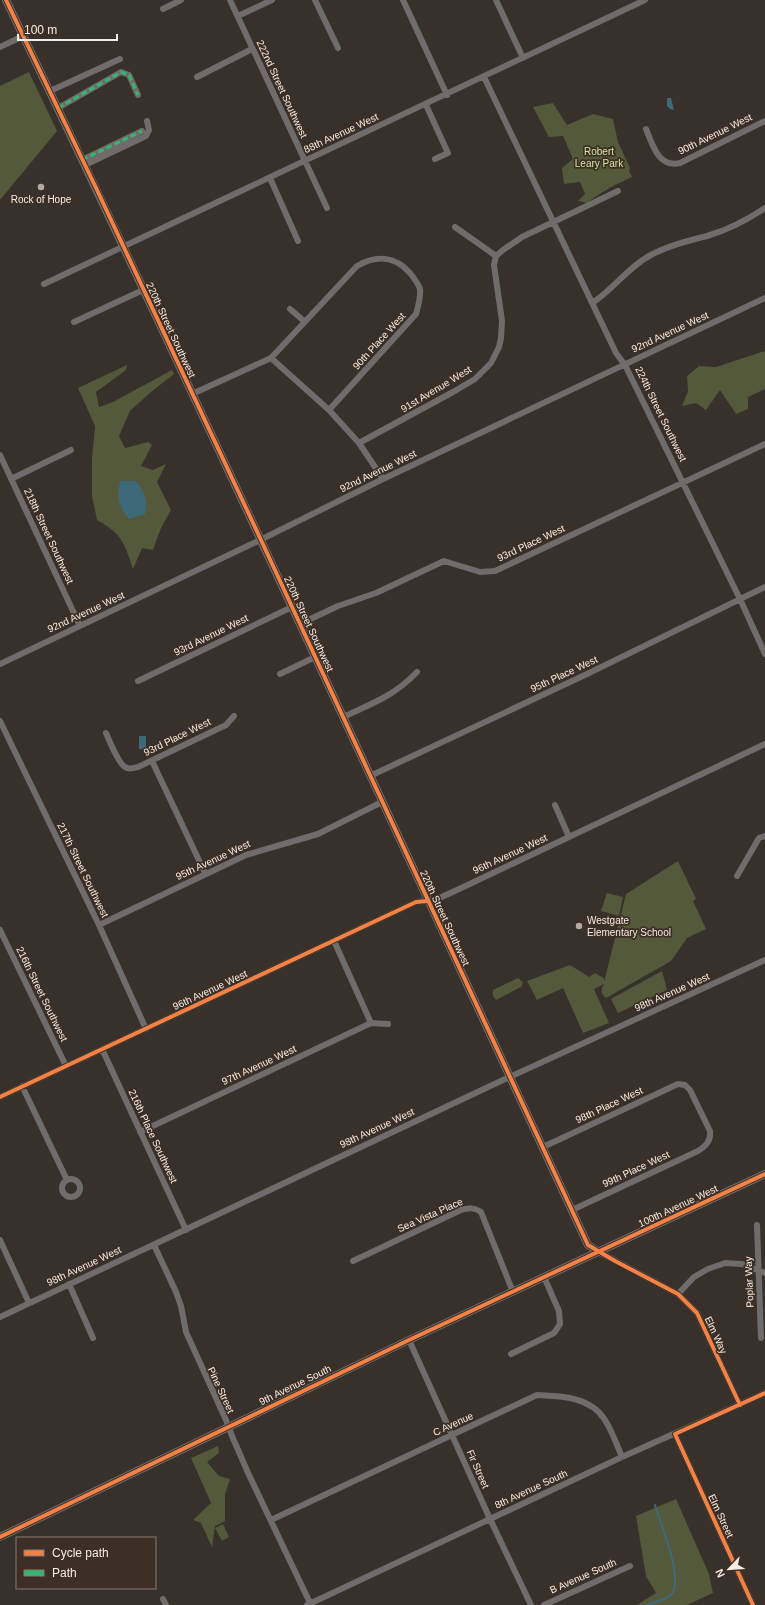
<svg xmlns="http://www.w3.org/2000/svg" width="765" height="1605" font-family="Arial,sans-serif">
	<rect width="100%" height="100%" fill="#37302b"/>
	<!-- green -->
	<path fill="#53593a" d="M29,72L57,131L0,200V86Z
		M553,103L567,125L593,114L613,119L618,142L630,168L629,171L632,177C616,184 601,192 587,203L578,201L585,194L580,182L564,184L562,168L573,159L563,136L549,137L533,107Z
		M765,351V389L748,397V409L736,414L720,390L706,410L696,403L682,406L688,391L687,376L699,366L716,367Z
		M127,365L126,370L96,392L99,407L113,402L172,370L174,374L151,392L130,411L119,436L125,448L148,442L152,445L141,466L153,470L166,464L157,482L171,510L161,528L153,550L142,548L133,569C124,542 122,534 97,520L92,496V459L95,426L78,388Z
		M678,861L696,899L693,901L706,929L687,938L671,961L606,998C600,993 601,990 604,984L594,989L609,1023L583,1033L563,988L537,1000L527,981L570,965L589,977L595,973L604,978V982L626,894Z
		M607,893L623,897L619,916L601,911Z
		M662,971L667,990L618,1013L611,999Z
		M518,978L523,982L521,987L496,1000C493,997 492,994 493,990Z
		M218,1446L219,1453L207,1462L219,1476L230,1479L225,1494V1521L215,1526L212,1547L201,1523L193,1520L211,1503L191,1458Z
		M676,1499L709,1574L713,1593L687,1605H637L656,1593L646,1576L636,1516Z
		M223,1524L229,1537L222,1541L215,1528Z"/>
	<!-- water -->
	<path fill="#3c6a78" d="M667,98H671L674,110L670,109L667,106Z
		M120,481H136C145,492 148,501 145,514L129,519C117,504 117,499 120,481Z
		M139,736H146V749H139Z"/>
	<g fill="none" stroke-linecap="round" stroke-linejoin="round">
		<!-- stream -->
		<path stroke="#3c6a78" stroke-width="2" d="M648,1605C654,1602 666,1600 671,1595C685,1580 660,1523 655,1505"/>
		<!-- minor -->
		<path stroke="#706c6b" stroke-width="6" d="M230,0L327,208
			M315,0L338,48
			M403,0L447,95
			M496,0L523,58
			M163,9L181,0
			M238,16L272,0
			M0,47L23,36
			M197,77L252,49
			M484,77L606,332L616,353L625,365L740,599L765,654
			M50,91L120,59
			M426,105L448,153L435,159
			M58,108L121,72L129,75L138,95
			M646,129C653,145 658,168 680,163L765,121
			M82,160L142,131
			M85,165L146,136L149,130L147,121
			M270,178L298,241
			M455,227L496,256
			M44,284L645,0
			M592,303C613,290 627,268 649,256C667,246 687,241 707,236C728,230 747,220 765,208
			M290,309L304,321
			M74,322L143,290
			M271,358L329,410L359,443L383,479
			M192,394L271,358L357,266C376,255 395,256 410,273C414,278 418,283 420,289C421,298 418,306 416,314L329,410
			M359,443L453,392L475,379L491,363L499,347L501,338L502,321L494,265L496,256L503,250L522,237L618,191
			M0,455L80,626
			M11,479L71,450
			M300,624L338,606L376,593L444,561L480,572L495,571L765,444
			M0,664L256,542L383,479L765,298
			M280,674L315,657
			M138,681L292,607
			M343,717C373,703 394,696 417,672
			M0,721L99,925L146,1029
			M106,733C110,742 118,763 125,767C129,770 134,768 138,767L226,725L234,716
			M152,761L205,873
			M370,776L587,674L765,587
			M555,805L569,837
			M737,876L759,838L765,836
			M99,925L246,855L318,834L382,802
			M0,930L66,1066
			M334,941L371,1023
			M102,1049L186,1230
			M22,1086L67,1180
			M0,1097L416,902L437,899L457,890L765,744
			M140,1132L371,1023L388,1024
			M543,1147L678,1084L685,1085L690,1090L710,1131C711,1141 706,1146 698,1151L572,1210
			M62 1188a9 9 0 1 1 18 0a9 9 0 1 1-18 0Z
			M757,1225L761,1338
			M0,1240L29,1303
			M154,1245L176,1292L181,1306L186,1332L226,1420L232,1436L249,1475L311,1605
			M599,1252L678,1294L697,1313L740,1405
			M353,1261L461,1210C469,1208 474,1207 481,1212L513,1292
			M69,1284L93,1338
			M678,1294L694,1277L708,1269L725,1263L742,1264L765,1273
			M0,1317L503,1080L765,960
			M409,1340L490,1519L531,1605
			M511,1354L554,1333L560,1324L559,1311L544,1277
			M675,1434L753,1605
			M271,1520L537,1395C562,1396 591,1397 605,1420C612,1431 617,1445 622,1457
			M163,1599L166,1605
			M307,1605L622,1457L765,1393
			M544,1605L630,1566"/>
		<!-- major -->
		<path stroke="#726c6b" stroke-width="8" d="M6,0C199,403 386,810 574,1215L588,1245L599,1252
			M0,1537L409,1340L765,1174"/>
		<!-- quiet -->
		<path stroke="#33b770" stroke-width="3" stroke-dasharray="6 3" stroke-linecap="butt" d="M58,108L121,72L129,75L138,95
			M82,160L142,131"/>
		<defs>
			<path id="cycleway" d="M6,0L97,190L261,540L588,1245L615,1261L678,1294L697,1313L740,1405
				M0,1097L416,902L428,901
				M0,1537L409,1340L765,1174
				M753,1605L675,1434L765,1393"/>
		</defs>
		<!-- cycleway casing -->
		<use href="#cycleway" stroke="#3d2f25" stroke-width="6"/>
		<!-- cycleway -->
		<use href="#cycleway" stroke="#f48246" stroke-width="4"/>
	</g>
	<!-- markers -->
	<g fill="#b2aaa4" stroke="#3d2f25" stroke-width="1.5">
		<circle cx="41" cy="187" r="4"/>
		<circle cx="579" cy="926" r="4"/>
	</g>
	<g text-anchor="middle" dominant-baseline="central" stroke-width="3.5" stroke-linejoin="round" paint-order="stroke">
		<!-- street labels -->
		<g font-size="10" fill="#f5ece5" stroke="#3d2f25">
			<text transform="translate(282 89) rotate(65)">222nd Street Southwest</text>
			<text transform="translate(341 133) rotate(-25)">88th Avenue West</text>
			<text transform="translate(715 134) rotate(-26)">90th Avenue West</text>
			<text transform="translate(171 330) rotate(65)">220th Street Southwest</text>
			<text transform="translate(670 332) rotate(-25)">92nd Avenue West</text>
			<text transform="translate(379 341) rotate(-48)">90th Place West</text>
			<text transform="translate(436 389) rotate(-31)">91st Avenue West</text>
			<text transform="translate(661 414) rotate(64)">224th Street Southwest</text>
			<text transform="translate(378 471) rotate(-26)">92nd Avenue West</text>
			<text transform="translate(49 536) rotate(65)">218th Street Southwest</text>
			<text transform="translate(531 543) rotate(-25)">93rd Place West</text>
			<text transform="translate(86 612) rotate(-25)">92nd Avenue West</text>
			<text transform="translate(309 624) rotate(65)">220th Street Southwest</text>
			<text transform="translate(211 635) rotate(-26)">93rd Avenue West</text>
			<text transform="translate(564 674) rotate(-25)">95th Place West</text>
			<text transform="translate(177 737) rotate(-26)">93rd Place West</text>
			<text transform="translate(510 854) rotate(-25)">96th Avenue West</text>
			<text transform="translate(213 860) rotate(-25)">95th Avenue West</text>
			<text transform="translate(83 870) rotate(64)">217th Street Southwest</text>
			<text transform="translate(445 918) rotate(65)">220th Street Southwest</text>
			<text transform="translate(210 990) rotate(-25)">96th Avenue West</text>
			<text transform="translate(672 992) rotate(-24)">98th Avenue West</text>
			<text transform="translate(42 994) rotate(64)">216th Street Southwest</text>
			<text transform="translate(259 1065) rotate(-25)">97th Avenue West</text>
			<text transform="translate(609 1105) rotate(-25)">98th Place West</text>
			<text transform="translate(377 1128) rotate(-25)">98th Avenue West</text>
			<text transform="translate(153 1136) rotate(65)">216th Place Southwest</text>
			<text transform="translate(636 1169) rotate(-25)">99th Place West</text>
			<text transform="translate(678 1206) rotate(-25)">100th Avenue West</text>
			<text transform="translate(430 1215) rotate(-24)">Sea Vista Place</text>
			<text transform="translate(84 1266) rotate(-25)">98th Avenue West</text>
			<text transform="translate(749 1282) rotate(-92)">Poplar Way</text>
			<text transform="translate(716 1335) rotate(65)">Elm Way</text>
			<text transform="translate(295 1385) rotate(-26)">9th Avenue South</text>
			<text transform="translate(221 1390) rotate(65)">Pine Street</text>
			<text transform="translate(453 1424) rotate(-25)">C Avenue</text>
			<text transform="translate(478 1469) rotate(66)">Fir Street</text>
			<text transform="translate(531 1489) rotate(-25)">8th Avenue South</text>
			<text transform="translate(721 1516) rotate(65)">Elm Street</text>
			<text transform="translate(583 1576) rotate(-24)">B Avenue South</text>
		</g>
		<!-- park labels -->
		<g font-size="10" fill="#d5e6a1" stroke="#3d2f25">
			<text x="599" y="151">Robert<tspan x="599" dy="12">Leary Park</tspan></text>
		</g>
		<!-- poi labels -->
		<g font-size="10" fill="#f5ece5" stroke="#3d2f25">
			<text x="41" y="199">Rock of Hope</text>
			<text x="587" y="920" text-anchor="start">Westgate<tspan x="587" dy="12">Elementary School</tspan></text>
		</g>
	</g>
	<!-- legend -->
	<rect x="16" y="1537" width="140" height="52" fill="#3d2f25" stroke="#877b72"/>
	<rect x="24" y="1550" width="20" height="6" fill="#f48246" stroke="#877b72"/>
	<text x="52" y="1557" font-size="12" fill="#f5ece5">Cycle path</text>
	<rect x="24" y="1570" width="20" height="6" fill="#33b770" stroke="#877b72"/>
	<text x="52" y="1577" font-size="12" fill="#f5ece5">Path</text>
	<!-- north arrow -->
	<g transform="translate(729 1569) rotate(245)" stroke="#3d2f25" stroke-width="3" paint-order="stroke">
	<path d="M0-3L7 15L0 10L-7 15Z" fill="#f5ece5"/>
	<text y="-6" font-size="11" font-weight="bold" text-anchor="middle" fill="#f5ece5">N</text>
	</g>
	<!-- scale -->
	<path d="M18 34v6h99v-6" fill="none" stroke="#f5ece5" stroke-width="2"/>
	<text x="24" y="34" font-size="12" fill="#f5ece5" stroke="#3d2f25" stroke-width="3" paint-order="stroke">100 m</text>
</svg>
